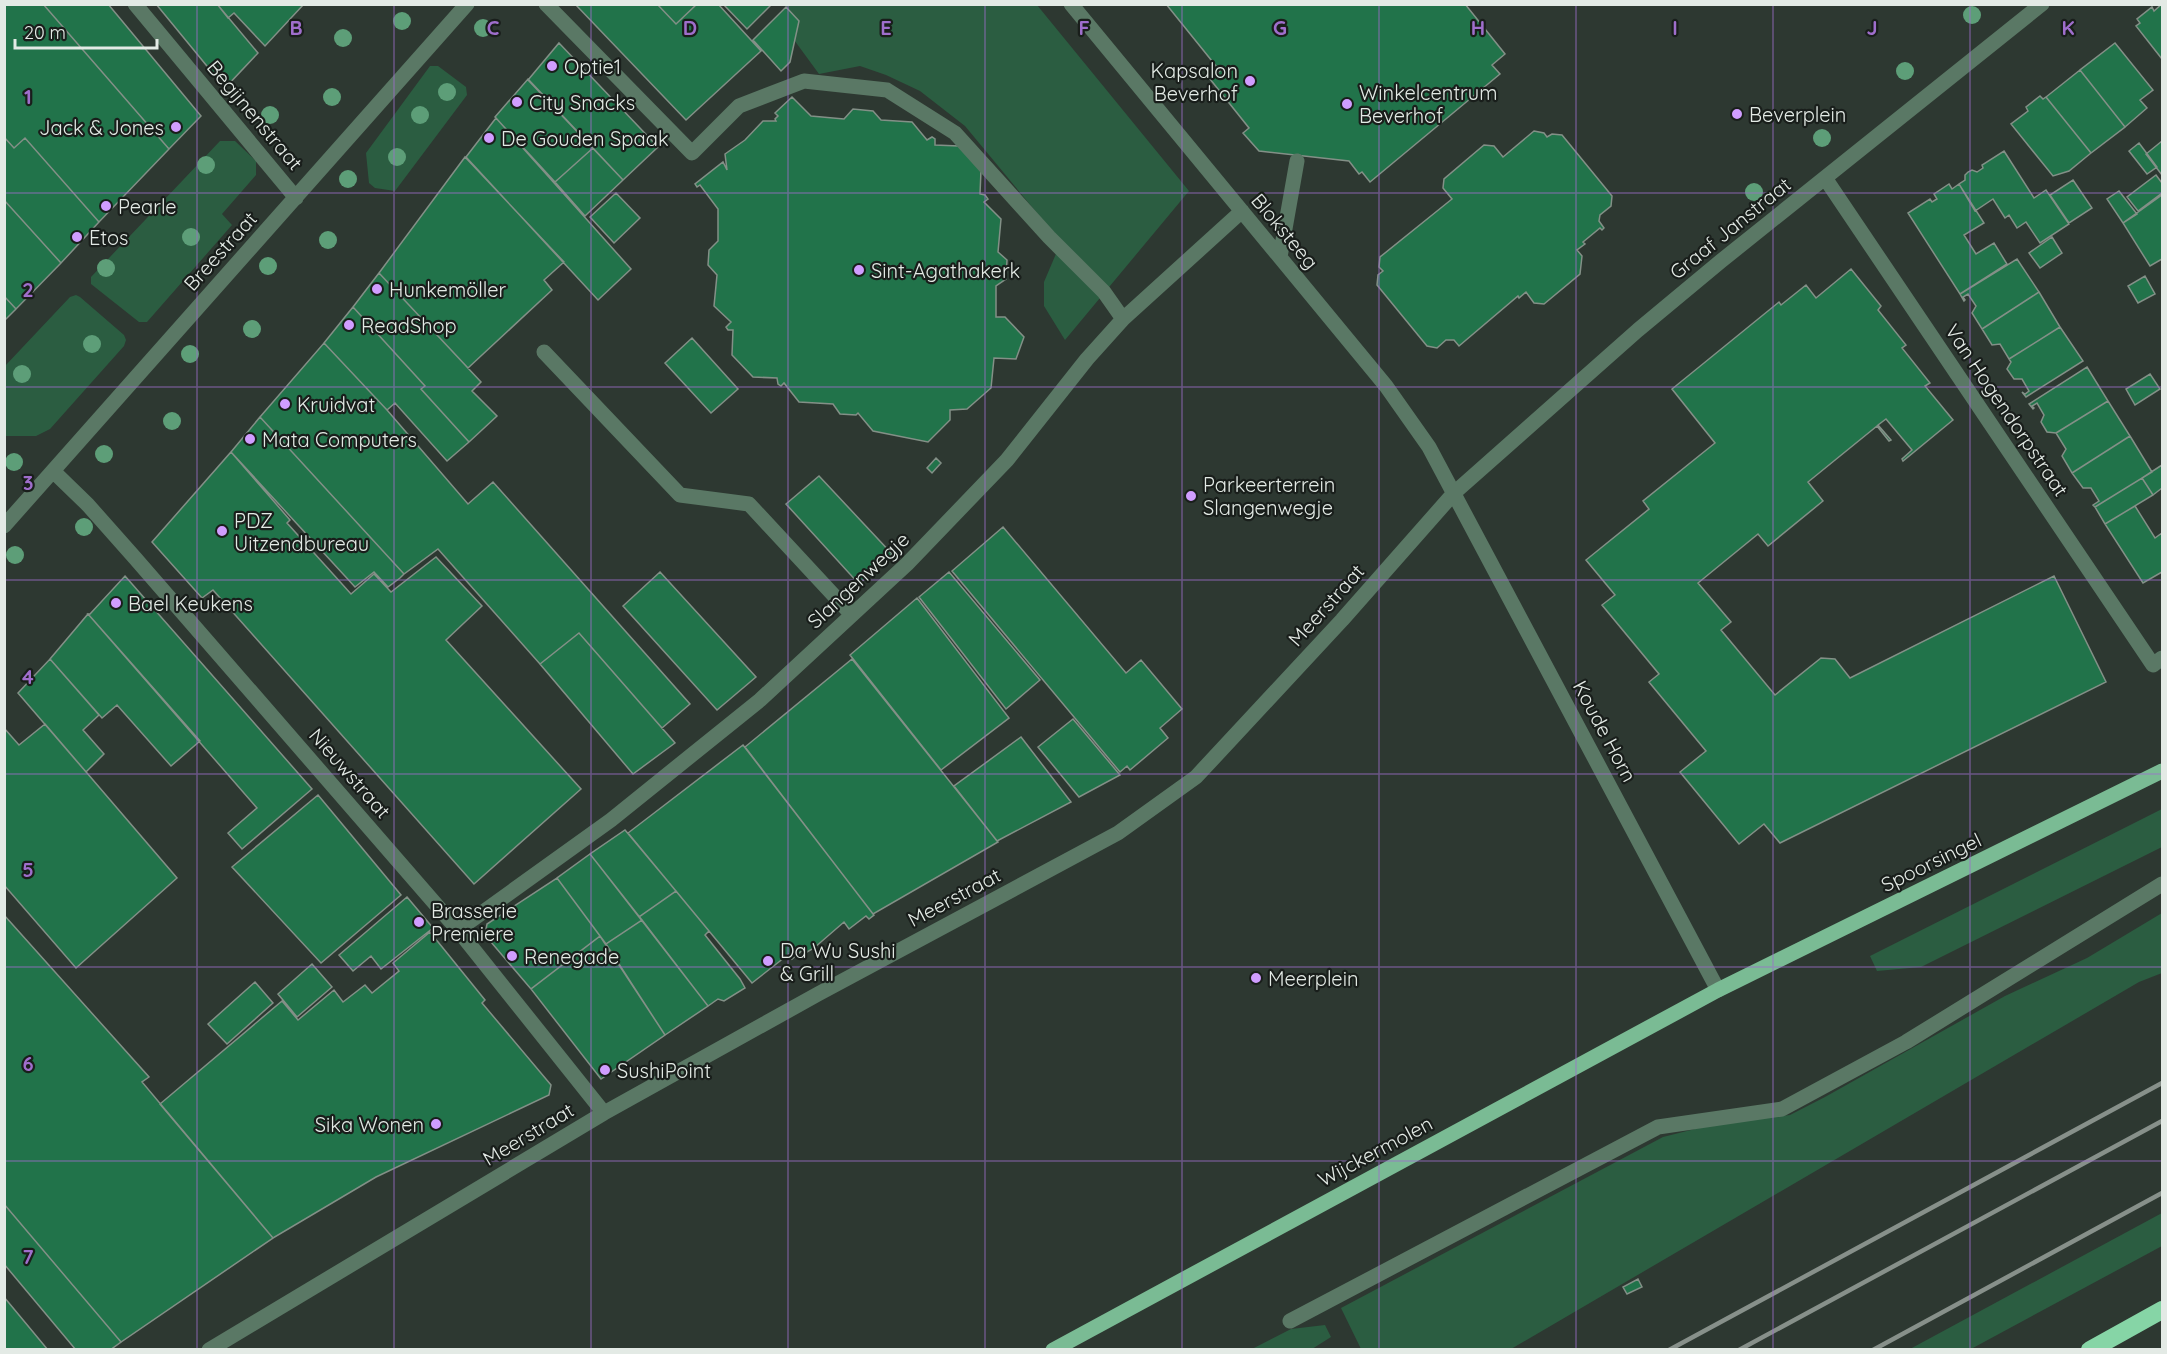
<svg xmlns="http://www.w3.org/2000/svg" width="2167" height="1354" font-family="Quicksand,sans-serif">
	<rect width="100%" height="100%" fill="#2d3831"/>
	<!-- green -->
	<path fill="#2b5d41" d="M787,5H1037L1189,191L1065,340L1044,306V282L1061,242L965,126L920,91L886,75L860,66L819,74L778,18Z
		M430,66H438L466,87L467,95L395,191L375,188L369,183L366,153Z
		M220,141H235L256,161V175L222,214L232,225L147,322H139L91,284V277Z
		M76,295L80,297L124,335L126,340L124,346L50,429L36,436H5V366L70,297Z
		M2162,809V847L1921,967L1877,971L1870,956Z
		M2162,913V973L2139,982L1511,1349H1361L1341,1308L1663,1137L1715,1124L1790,1115L1825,1097L2005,996L2087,958Z
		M2162,1213V1246L1971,1349H1910Z
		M1325,1325L1331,1337L1312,1349H1252L1291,1329Z"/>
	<!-- building -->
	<path fill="#21734a" stroke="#839087" stroke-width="1.5" d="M4,4H43L169,149L99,222L25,138L14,148L4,137Z
		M43,4H108L201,116L169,149Z
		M156,4H217L258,53L225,88Z
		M217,4H304L265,46L234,13L228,18Z
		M575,4H657L676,24L697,4H718L761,51L686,120Z
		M657,4H697L676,24Z
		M723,4H772L747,29Z
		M1166,4H1465L1505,54L1492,65L1500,74L1370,182L1362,172L1359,174L1349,161L1259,151L1243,133L1249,128L1210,79L1220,71Z
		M2162,4V59L2136,26L2140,23L2137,19L2152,7L2154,11Z
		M786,7L799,21L790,62L781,71L753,40Z
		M559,43L658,147L623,180L528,80Z
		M2115,43L2153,90L2140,100L2147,108L2125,127L2080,70Z
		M2080,70L2125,127L2091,153L2046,97Z
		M528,79L593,148L555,182L495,117Z
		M2040,96L2043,99L2046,97L2091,153L2069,171L2053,176L2011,124L2028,111L2026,107Z
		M792,97L811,116L844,119L853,109L873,111L881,120L912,122L927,140L932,137L935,139V145L959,146L981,170L980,194L985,195L988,199L984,202L1001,219L998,252L1007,260L1006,279L996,286V317H1005L1024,337L1016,359L994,358L991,388L967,409L950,410V420L928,442L873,431L858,413L856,415L840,414L833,404L799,402L784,383L781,386L778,384L777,378L753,377L732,355L733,330H728L726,327L731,322L714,306L717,275L708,265L709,250L718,241V209L700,185L697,187L695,184L723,162L727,170L725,154L745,140L763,121H776L775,119L778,116L775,113Z
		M496,118L631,269L598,300L466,157Z
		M1534,131L1544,133L1547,137L1552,134L1562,135L1612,196L1611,206L1600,215L1599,221L1604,228L1602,230L1600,228L1583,242L1585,244L1577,250L1582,256L1580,274L1544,304L1534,303L1526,292L1519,298L1518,296L1459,346L1454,340H1446L1437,348L1427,346L1377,285L1378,275L1383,271L1379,267L1380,257L1452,199L1443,188L1444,179L1484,145L1494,146L1503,157Z
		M4,137L14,148L25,138L99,222L61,263L4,200Z
		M2162,141V175L2146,154Z
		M2139,143L2157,167L2147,174L2129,151Z
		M593,148L623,180L585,216L555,182Z
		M2004,151L2034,198L2046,190L2069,224L2040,243L2026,222L2017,228L2009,215L2005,218L1993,199L1975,211L1959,184L1965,180V175L1968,172L1972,170L1977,172L1983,168L1982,165Z
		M465,157L564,262L544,280L552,290L468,368L379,273Z
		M2156,175L2162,183V193L2138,211L2127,197Z
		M2073,180L2092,208L2069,223L2050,195Z
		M1949,184L1952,189L1959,184L1984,223L1964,235L1976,254L1994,243L2007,264L1960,294L1908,213L1930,199L1932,202L1937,199L1934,194Z
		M2119,191L2137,214L2123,223L2107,199Z
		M616,193L640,218L614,243L590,217Z
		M2162,195V259L2150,266L2123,223Z
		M4,200L61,263L16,309L4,296Z
		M2052,237L2062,253L2040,268L2029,253Z
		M2017,259L2039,292L1982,329L1972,313L1976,306L1968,294L1963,297L1965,300L1964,301L1960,294Z
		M1851,269L1881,306L1878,310L1906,345L1902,348L1930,383L1925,386L1953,420L1903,461L1902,459L1912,450L1886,419L1878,425L1891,440L1889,441L1877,426L1808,482L1823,501L1768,546L1758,534L1698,583L1731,622L1721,630L1775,695L1821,658L1835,659L1850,678L2054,576L2106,682L1780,843L1764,824L1739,844L1680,772L1706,751L1649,682L1659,674L1602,605L1615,595L1586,560L1649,509L1643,501L1715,443L1672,389L1779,302L1781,305L1806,285L1816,298Z
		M379,273L481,382L472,391L497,416L469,442L421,389L425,386L353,307Z
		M2145,276L2155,294L2138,303L2128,286Z
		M2039,292L2060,327L2009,359L2000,344L1992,345L1982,329Z
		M4,296L16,309L4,321Z
		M353,307L425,386L421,389L469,442L447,461L395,403L387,410L324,343Z
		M2060,327L2083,361L2026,397L2022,392L2025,394L2029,391L2022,379H2014L2007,369L2011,362L2009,359Z
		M692,338L738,389L711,413L665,363Z
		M324,343L387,410L468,504L493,482L690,704L662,728L579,633L540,664L438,549L404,574L260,417Z
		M2087,367L2108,401L2056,433L2047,432L2041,422L2044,415L2037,403L2032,406L2034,408L2033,409L2029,404Z
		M2150,374L2160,389L2135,405L2126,389Z
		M2108,401L2130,436L2072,473L2062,456L2066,449L2056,433Z
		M260,417L404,574L400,578L388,587L374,572L355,587L231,452Z
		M2130,436L2152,472L2095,507L2093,505L2099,501L2091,488H2083L2072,473Z
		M231,452L290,520L287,523L351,594L374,574L391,592L436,557L482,606L446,640L581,789L474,884L213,590L202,598L152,542Z
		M936,458L941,463L932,473L927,468Z
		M2162,465V488L2153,495L2142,478Z
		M819,476L892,554L859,584L786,504Z
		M2142,478L2153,495L2105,524L2095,507Z
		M2135,506L2155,538L2162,533V572L2143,583L2105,524Z
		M1003,527L1126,673L1141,660L1182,709L1160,728L1168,738L1130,770L1127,766L1120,772L952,571Z
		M660,572L756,677L717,710L623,606Z
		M949,572L1040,680L1006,709L919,597Z
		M125,576L312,789L242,849L228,833L257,808L88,614H90Z
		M917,598L1009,718L941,770L850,655Z
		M88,614L200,741L171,766L117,705L102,718L50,659Z
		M579,633L675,743L633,774L540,664Z
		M50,659L99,715L83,730L104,754L86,772L18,693Z
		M852,659L998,842L873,914L745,747Z
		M1073,719L1120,775L1079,797L1038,747Z
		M45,724L177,878L76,968L4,885V728L19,745Z
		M1021,737L1071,802L997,841L954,786Z
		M743,745L874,915L869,919L866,916L849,929L844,922L814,948L807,952L804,949L792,959L789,954L752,983L628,833Z
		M318,795L401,895L321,963L232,867Z
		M625,830L676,891L639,917L590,854Z
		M590,854L642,920L606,944L557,878Z
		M557,878L600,936L531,989L485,935L487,924Z
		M676,891L709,931L705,935L740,979L745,988L724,1001L718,999L708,1006L639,917Z
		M407,897L433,928L381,969L371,956L353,971L339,955Z
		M4,915L149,1077L142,1082L273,1238L121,1342L4,1204Z
		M642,920L708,1006L665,1035L606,944Z
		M430,932L485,1000L482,1003L551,1085L549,1095L376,1177L273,1238L160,1104L282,1001L298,1020L334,990L343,1002L365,985L372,993L399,971L393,963Z
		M600,936L665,1035L601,1079L531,989Z
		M312,964L332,987L297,1017L278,994Z
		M255,982L273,1003L227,1044L208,1024Z
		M4,1204L121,1342L110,1350H76L4,1264Z
		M1638,1279L1642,1287L1627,1294L1623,1287Z
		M4,1297L48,1350H4Z"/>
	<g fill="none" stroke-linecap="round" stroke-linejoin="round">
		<!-- minor -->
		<path stroke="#5a7865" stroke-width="15" d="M135,4L296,198
			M546,4L692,153L739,106L804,81L887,90L955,133L1049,237L1104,292L1123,319
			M1071,4L1386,386L1429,447L1718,990
			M1825,178L2153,665L2162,658
			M1280,257L1297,161
			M544,352L680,495L749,504L852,615
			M53,471L88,505L135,558L458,930L604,1113
			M4,526L467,4
			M458,930L611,820L760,700L907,564L1007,460L1087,359L1123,319L1242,211
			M1290,1321L1658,1127L1782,1109L1906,1042L2162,884
			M209,1350L604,1113L818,994L1118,833L1196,777L1342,620L1454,493L1638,330L1721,261L2042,4"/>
		<!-- major -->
		<path stroke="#7abb94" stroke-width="15" d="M1053,1350L1718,990L2162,771"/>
		<!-- highway -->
		<path stroke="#86d5a6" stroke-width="18" d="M2090,1350L2162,1310"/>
		<!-- rail -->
		<path stroke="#87908a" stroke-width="4.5" d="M1669,1350L2162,1083
			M1739,1350L2162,1121
			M1873,1350L2162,1193"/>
	</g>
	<!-- trees -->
	<g fill="#5d9e78">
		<circle cx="1972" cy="15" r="9"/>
		<circle cx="402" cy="21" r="9"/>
		<circle cx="483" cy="28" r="9"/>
		<circle cx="343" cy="38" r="9"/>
		<circle cx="1905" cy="71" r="9"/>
		<circle cx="447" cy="92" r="9"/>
		<circle cx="332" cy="97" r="9"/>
		<circle cx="270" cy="115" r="9"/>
		<circle cx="420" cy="115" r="9"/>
		<circle cx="1822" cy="138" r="9"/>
		<circle cx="397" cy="157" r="9"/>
		<circle cx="206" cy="165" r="9"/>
		<circle cx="348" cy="179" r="9"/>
		<circle cx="1754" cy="192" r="9"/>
		<circle cx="191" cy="237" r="9"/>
		<circle cx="328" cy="240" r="9"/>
		<circle cx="268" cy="266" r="9"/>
		<circle cx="106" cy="268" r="9"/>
		<circle cx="252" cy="329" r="9"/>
		<circle cx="92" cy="344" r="9"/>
		<circle cx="190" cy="354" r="9"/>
		<circle cx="22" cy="374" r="9"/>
		<circle cx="172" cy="421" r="9"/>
		<circle cx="104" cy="454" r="9"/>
		<circle cx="14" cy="462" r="9"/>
		<circle cx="84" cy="527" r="9"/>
		<circle cx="15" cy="555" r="9"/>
	</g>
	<!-- grid -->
	<path fill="none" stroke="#9f6ecc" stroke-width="1.5" stroke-opacity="0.55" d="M197,4V1350M394,4V1350M591,4V1350M788,4V1350M985,4V1350M1182,4V1350M1379,4V1350M1576,4V1350M1773,4V1350M1970,4V1350M4,193H2162M4,387H2162M4,580H2162M4,774H2162M4,967H2162M4,1161H2162"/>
	<!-- markers -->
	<g fill="#d09dff" stroke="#191e1b" stroke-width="2">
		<circle cx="552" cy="66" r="6"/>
		<circle cx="1250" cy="81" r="6"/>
		<circle cx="517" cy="102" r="6"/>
		<circle cx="1347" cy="104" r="6"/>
		<circle cx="1737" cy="114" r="6"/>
		<circle cx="176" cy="127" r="6"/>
		<circle cx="489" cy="138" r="6"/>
		<circle cx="106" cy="206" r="6"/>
		<circle cx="77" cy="237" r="6"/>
		<circle cx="859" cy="270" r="6"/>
		<circle cx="377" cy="289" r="6"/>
		<circle cx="349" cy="325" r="6"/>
		<circle cx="285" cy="404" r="6"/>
		<circle cx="250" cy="439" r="6"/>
		<circle cx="1191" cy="496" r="6"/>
		<circle cx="222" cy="531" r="6"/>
		<circle cx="116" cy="603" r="6"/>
		<circle cx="419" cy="922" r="6"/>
		<circle cx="512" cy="956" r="6"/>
		<circle cx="768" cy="961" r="6"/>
		<circle cx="1256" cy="978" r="6"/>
		<circle cx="605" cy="1070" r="6"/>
		<circle cx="436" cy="1124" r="6"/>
	</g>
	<g text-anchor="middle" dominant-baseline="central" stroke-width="4.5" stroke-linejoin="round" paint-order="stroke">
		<!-- poi labels -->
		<g font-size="20" fill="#e3eae5" stroke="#191e1b" text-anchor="start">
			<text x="564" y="66">Optie1</text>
			<text x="1238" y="70" text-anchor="end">Kapsalon<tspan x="1238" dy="23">Beverhof</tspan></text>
			<text x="1359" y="92">Winkelcentrum<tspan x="1359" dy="23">Beverhof</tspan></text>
			<text x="529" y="102">City Snacks</text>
			<text x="1749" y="114">Beverplein</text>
			<text x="164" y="127" text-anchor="end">Jack &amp; Jones</text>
			<text x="501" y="138">De Gouden Spaak</text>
			<text x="118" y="206">Pearle</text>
			<text x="89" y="237">Etos</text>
			<text x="871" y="270">Sint-Agathakerk</text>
			<text x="389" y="289">Hunkemöller</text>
			<text x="361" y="325">ReadShop</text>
			<text x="297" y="404">Kruidvat</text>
			<text x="262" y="439">Mata Computers</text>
			<text x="1203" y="484">Parkeerterrein<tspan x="1203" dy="23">Slangenwegje</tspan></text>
			<text x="234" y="520">PDZ<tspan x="234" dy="23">Uitzendbureau</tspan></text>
			<text x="128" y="603">Bael Keukens</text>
			<text x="431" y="910">Brasserie<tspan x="431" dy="23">Premiere</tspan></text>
			<text x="780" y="950">Da Wu Sushi<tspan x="780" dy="23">&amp; Grill</tspan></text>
			<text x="524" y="956">Renegade</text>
			<text x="1268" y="978">Meerplein</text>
			<text x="617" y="1070">SushiPoint</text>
			<text x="424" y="1124" text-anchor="end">Sika Wonen</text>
		</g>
		<!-- street labels -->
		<g font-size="20" fill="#e3eae5" stroke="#191e1b">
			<text transform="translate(255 115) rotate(50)">Begijnenstraat</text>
			<text transform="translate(1730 228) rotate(-39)">Graaf Janstraat</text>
			<text transform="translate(1285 231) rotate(50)">Bloksteeg</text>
			<text transform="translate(220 251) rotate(-48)">Breestraat</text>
			<text transform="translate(2007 410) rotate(56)">Van Hogendorpstraat</text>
			<text transform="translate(858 580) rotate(-43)">Slangenwegje</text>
			<text transform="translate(1326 605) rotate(-48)">Meerstraat</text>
			<text transform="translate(1605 731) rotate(62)">Koude Horn</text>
			<text transform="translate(350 773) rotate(49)">Nieuwstraat</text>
			<text transform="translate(1931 862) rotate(-26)">Spoorsingel</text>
			<text transform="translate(954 897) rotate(-28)">Meerstraat</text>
			<text transform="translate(528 1134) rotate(-31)">Meerstraat</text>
			<text transform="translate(1375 1151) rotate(-28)">Wijckermolen</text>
		</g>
	</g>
	<g font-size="20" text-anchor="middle" font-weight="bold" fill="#9f6ecc" stroke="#191e1b" stroke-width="4.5" stroke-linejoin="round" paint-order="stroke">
		<text x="296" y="35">B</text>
		<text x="493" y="35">C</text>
		<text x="690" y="35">D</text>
		<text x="886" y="35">E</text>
		<text x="1084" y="35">F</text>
		<text x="1280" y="35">G</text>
		<text x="1478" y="35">H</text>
		<text x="1675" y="35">I</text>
		<text x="1872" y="35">J</text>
		<text x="2068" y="35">K</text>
		<text x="28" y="104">1</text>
		<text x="28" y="297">2</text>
		<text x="28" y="490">3</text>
		<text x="28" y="684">4</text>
		<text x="28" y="877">5</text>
		<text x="28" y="1071">6</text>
		<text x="28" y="1264">7</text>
	</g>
	<!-- border -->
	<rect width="2167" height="1354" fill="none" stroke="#e3eae5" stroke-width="12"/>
	<!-- scale -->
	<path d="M15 39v9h142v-9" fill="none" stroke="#e3eae5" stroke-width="3"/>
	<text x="24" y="39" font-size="18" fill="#e3eae5" stroke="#191e1b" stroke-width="4.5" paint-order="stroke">20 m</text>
</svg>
